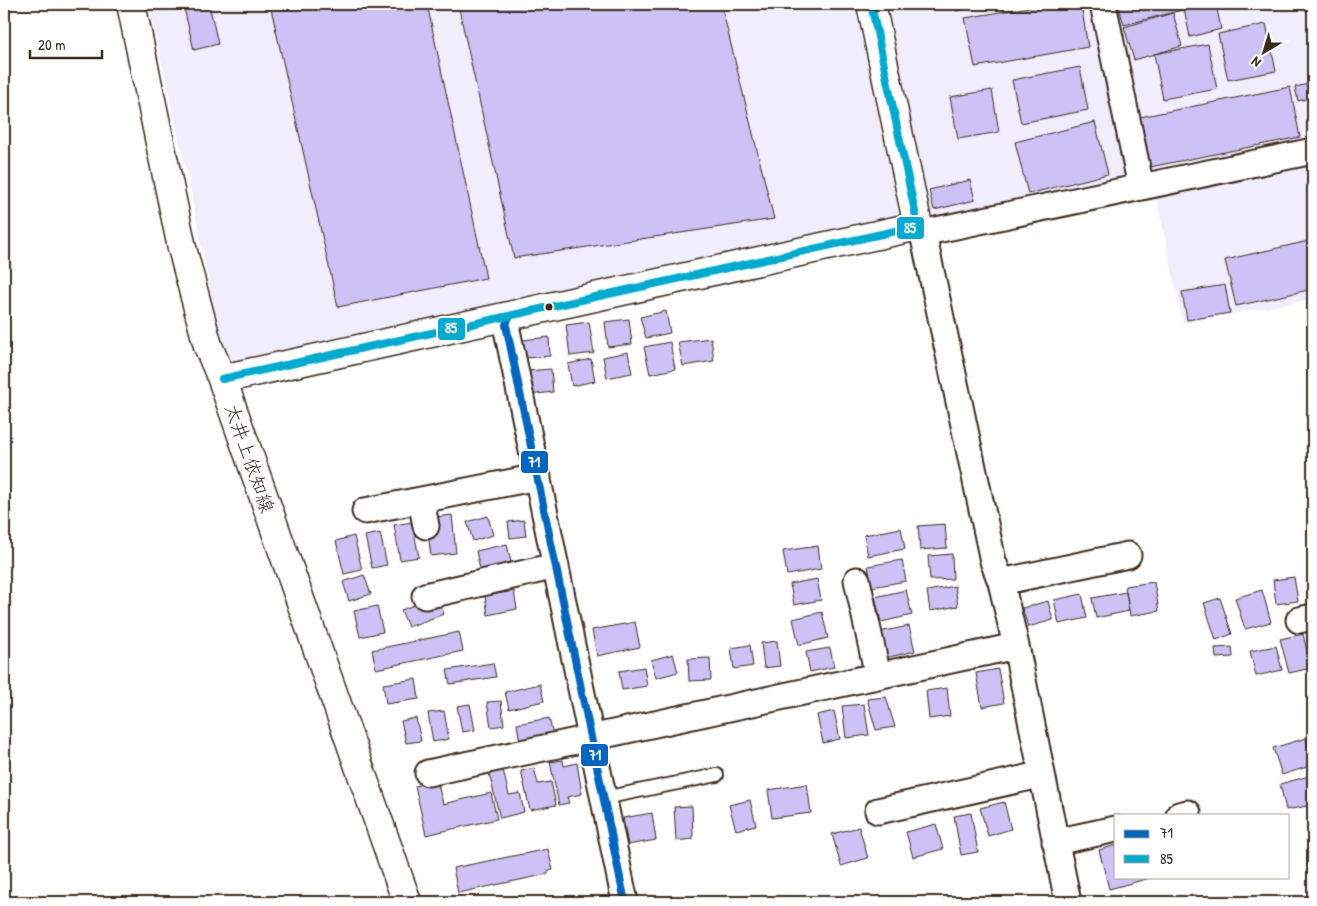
<svg xmlns="http://www.w3.org/2000/svg" width="1317" height="906" font-family="'Patrick Hand','Klee One',sans-serif">
	<rect width="100%" height="100%" fill="#fff"/>
	<filter id="ink" filterUnits="userSpaceOnUse"><feTurbulence type="fractalNoise" baseFrequency=".02" numOctaves="2"/><feDisplacementMap in="SourceGraphic" scale="10" xChannelSelector="R" yChannelSelector="G"/><feConvolveMatrix kernelMatrix="1 2 1 2 8 2 1 2 1" color-interpolation-filters="sRGB"/></filter>
	<g filter="url(#ink)">
		<!-- built -->
		<path fill="#f0edfc" d="M148,4H1313V299L1183,323L1152,176L235,362L222,349L187,172Z"/>
		<!-- building -->
		<path fill="#ccc2f5" stroke="#3b2a1e" d="M183,4H209L218,44L194,50Z
			M270,4H427L486,278L338,307Z
			M458,4H721L774,219L514,258Z
			M955,4H988L956,11Z
			M1047,4H1081L1088,47L975,67L965,18Z
			M1118,4H1180L1182,10L1124,25Z
			M1183,4H1216L1221,29L1190,37Z
			M1173,13L1182,46L1134,60L1124,27Z
			M1266,24L1276,71L1228,80L1218,34Z
			M1208,44L1217,89L1163,99L1154,54Z
			M1080,67L1088,110L1021,123L1012,80Z
			M1313,83V97L1298,101L1295,87Z
			M1290,87L1300,137L1145,168L1135,118Z
			M992,90L999,132L958,139L950,97Z
			M1095,122L1108,174L1028,194L1015,142Z
			M970,180L975,200L934,210L929,190Z
			M1313,240V289L1236,306L1225,260Z
			M1225,285L1230,313L1187,320L1182,292Z
			M666,311L670,333L646,338L640,317Z
			M629,319L632,344L608,347L605,322Z
			M589,322L594,353L570,356L566,325Z
			M549,337L550,356L525,358L523,340Z
			M711,338L714,361L683,366L678,342Z
			M670,342L675,369L650,374L644,347Z
			M628,352L632,373L607,378L603,357Z
			M591,359L595,381L572,386L568,364Z
			M551,369L553,392L529,395L527,371Z
			M452,515L456,553L431,556L426,518Z
			M488,516L493,535L473,541L467,522Z
			M524,520L526,536L510,538L508,522Z
			M412,522L419,557L400,560L394,525Z
			M945,524L947,548L920,550L918,526Z
			M901,528L905,549L868,556L864,535Z
			M380,533L387,565L372,568L365,536Z
			M354,536L362,570L344,574L336,541Z
			M507,544L512,567L481,574L476,551Z
			M818,546L821,569L787,575L783,551Z
			M952,554L953,579L930,580L928,556Z
			M902,560L906,581L872,587L868,566Z
			M364,575L371,594L349,601L343,582Z
			M1294,577L1298,601L1276,604L1273,580Z
			M817,579L821,600L794,605L790,584Z
			M1154,582L1159,611L1130,616L1125,586Z
			M955,586L958,606L930,611L927,591Z
			M906,590L912,615L881,622L875,597Z
			M1262,590L1271,622L1245,629L1235,598Z
			M514,591L517,609L488,615L485,596Z
			M1126,592L1129,611L1096,618L1092,598Z
			M1082,594L1087,618L1059,624L1054,600Z
			M438,596L444,614L408,627L401,610Z
			M1220,598L1232,634L1216,640L1204,603Z
			M1048,601L1053,620L1028,627L1022,608Z
			M377,606L383,632L360,637L354,611Z
			M822,612L828,638L799,645L793,619Z
			M635,622L640,647L597,656L592,630Z
			M909,626L915,651L885,658L879,632Z
			M459,632L463,651L376,669L372,650Z
			M1303,634L1311,668L1289,673L1280,639Z
			M777,641L780,666L764,668L761,643Z
			M750,645L753,666L734,669L731,648Z
			M1276,646L1282,670L1256,676L1250,651Z
			M1232,647L1233,657L1216,658L1215,648Z
			M830,648L834,667L810,672L806,652Z
			M673,654L678,672L656,678L651,660Z
			M710,658L711,680L689,681L688,659Z
			M493,663L496,677L450,684L447,670Z
			M644,667L647,686L622,690L619,671Z
			M998,669L1004,703L982,707L976,673Z
			M416,679L419,699L386,704L383,684Z
			M540,684L544,701L509,709L505,692Z
			M947,688L950,716L929,719L926,691Z
			M886,697L895,727L876,730L867,699Z
			M501,701L504,725L491,727L487,702Z
			M470,704L475,730L462,732L457,706Z
			M864,704L869,735L846,738L842,706Z
			M444,711L449,739L433,742L428,713Z
			M834,711L840,739L823,743L817,715Z
			M416,718L421,741L406,743L401,721Z
			M549,718L553,735L520,742L517,724Z
			M1306,738L1313,765L1282,775L1273,748Z
			M563,760L564,766L577,763L582,794L567,797L569,803L559,805L550,762Z
			M534,768L538,784L551,782L556,805L530,810L521,771Z
			M503,770L509,795L520,793L524,812L500,818L489,773Z
			M1313,775V805L1286,810L1280,784Z
			M437,780L443,804L491,793L497,819L426,835L415,786Z
			M807,784L811,813L772,818L768,790Z
			M750,800L756,825L736,830L729,805Z
			M1004,802L1011,829L988,836L980,808Z
			M692,806L693,839L676,841L674,807Z
			M652,813L656,840L628,845L623,818Z
			M971,813L978,852L961,855L954,816Z
			M936,824L943,849L913,857L906,832Z
			M859,827L868,858L841,866L832,834Z
			M1116,845V877H1154L1109,889L1099,850Z
			M548,849L553,870L548,871V874L458,893L453,868Z"/>
		<g fill="none" stroke-linecap="round" stroke-linejoin="round">
			<defs>
				<path id="lane" d="M604,798L717,775"/>
				<path id="street" d="M1103,4L1141,187
					M918,226L924,238L993,561L1001,582L1016,646L1068,902
					M918,226L927,232L1313,151
					M509,316L506,325L625,902
					M421,500L426,526
					M365,511L538,477
					M857,580L878,676
					M1001,582L1128,555
					M425,596L556,566
					M1299,620L1313,617
					M428,773L1016,646
					M878,811L1040,775
					M1179,815L1188,813
					M1055,842L1116,829"/>
				<path id="secondary" d="M131,4L182,248L208,346L222,379L407,902
					M222,379L918,226L871,4"/>
			</defs>
			<!-- lane casing -->
			<use href="#lane" stroke="#3b2a1e" stroke-width="16"/>
			<!-- street casing -->
			<use href="#street" stroke="#3b2a1e" stroke-width="29"/>
			<!-- secondary casing -->
			<use href="#secondary" stroke="#3b2a1e" stroke-width="31"/>
			<!-- lane -->
			<use href="#lane" stroke="#fff" stroke-width="12"/>
			<!-- street -->
			<use href="#street" stroke="#fff" stroke-width="25"/>
			<!-- secondary -->
			<use href="#secondary" stroke="#fff" stroke-width="28"/>
			<defs>
				<path id="bus-1" d="M509,316L506,325L625,902"/>
				<path id="bus-2" d="M222,379L918,226L871,4"/>
			</defs>
			<!-- bus-1 casing -->
			<use href="#bus-1" stroke="#fff" stroke-width="11"/>
			<!-- bus-2 casing -->
			<use href="#bus-2" stroke="#fff" stroke-width="11"/>
			<!-- bus-1 -->
			<use href="#bus-1" stroke="#0065bd" stroke-width="8"/>
			<!-- bus-2 -->
			<use href="#bus-2" stroke="#00a9ce" stroke-width="8"/>
		</g>
	</g>
	<!-- markers -->
	<circle fill="#3b2a1e" stroke="#fff" stroke-width="2" cx="549" cy="307" r="4.5"/>
	<g text-anchor="middle" dominant-baseline="central" stroke-width="5" stroke-linejoin="round" paint-order="stroke">
		<!-- street labels -->
		<g font-size="19" fill="#3b2a1e" stroke="#fff">
			<text transform="translate(250 458) rotate(71)">太井上依知線</text>
		</g>
	</g>
	<g stroke="#fff" stroke-width="2">
		<rect x="896" y="216" width="29" height="24" rx="5" fill="#00a9ce"/>
		<rect x="437" y="317" width="29" height="24" rx="5" fill="#00a9ce"/>
		<rect x="520" y="450" width="29" height="24" rx="5" fill="#0065bd"/>
		<rect x="580" y="743" width="29" height="24" rx="5" fill="#0065bd"/>
	</g>
	<g font-size="14" text-anchor="middle" font-weight="bold" fill="#fff">
		<text x="910" y="233">85</text>
		<text x="451" y="333">85</text>
		<text x="534" y="467">71</text>
		<text x="595" y="760">71</text>
	</g>
	<!-- margin -->
	<rect width="1317" height="906" fill="none" stroke="#fff" stroke-width="20"/>
	<rect x="10" y="10" width="1297" height="886" fill="none" stroke="#3b2a1e" stroke-width="2" filter="url(#ink)"/>
	<!-- legend -->
	<rect x="1114" y="814" width="175" height="65" fill="#ffffff" stroke="#b1aaa5"/>
	<rect x="1124" y="830" width="25" height="8" fill="#0065bd" stroke="#b1aaa5"/>
	<text x="1160" y="838" font-size="15" fill="#3b2a1e">71</text>
	<rect x="1124" y="855" width="25" height="8" fill="#00a9ce" stroke="#b1aaa5"/>
	<text x="1160" y="864" font-size="15" fill="#3b2a1e">85</text>
	<!-- north arrow -->
	<g transform="translate(1264 52) rotate(218)" stroke="#ffffff" stroke-width="4" paint-order="stroke">
	<path d="M0-4L9 19L0 12L-9 19Z" fill="#3b2a1e"/>
	<text y="-8" font-size="14" font-weight="bold" text-anchor="middle" fill="#3b2a1e">N</text>
	</g>
	<!-- scale -->
	<path d="M30 50v8h72v-8" fill="none" stroke="#3b2a1e" stroke-width="2.5"/>
	<text x="38" y="50" font-size="15" fill="#3b2a1e" stroke="#ffffff" stroke-width="4" paint-order="stroke">20 m</text>
</svg>
